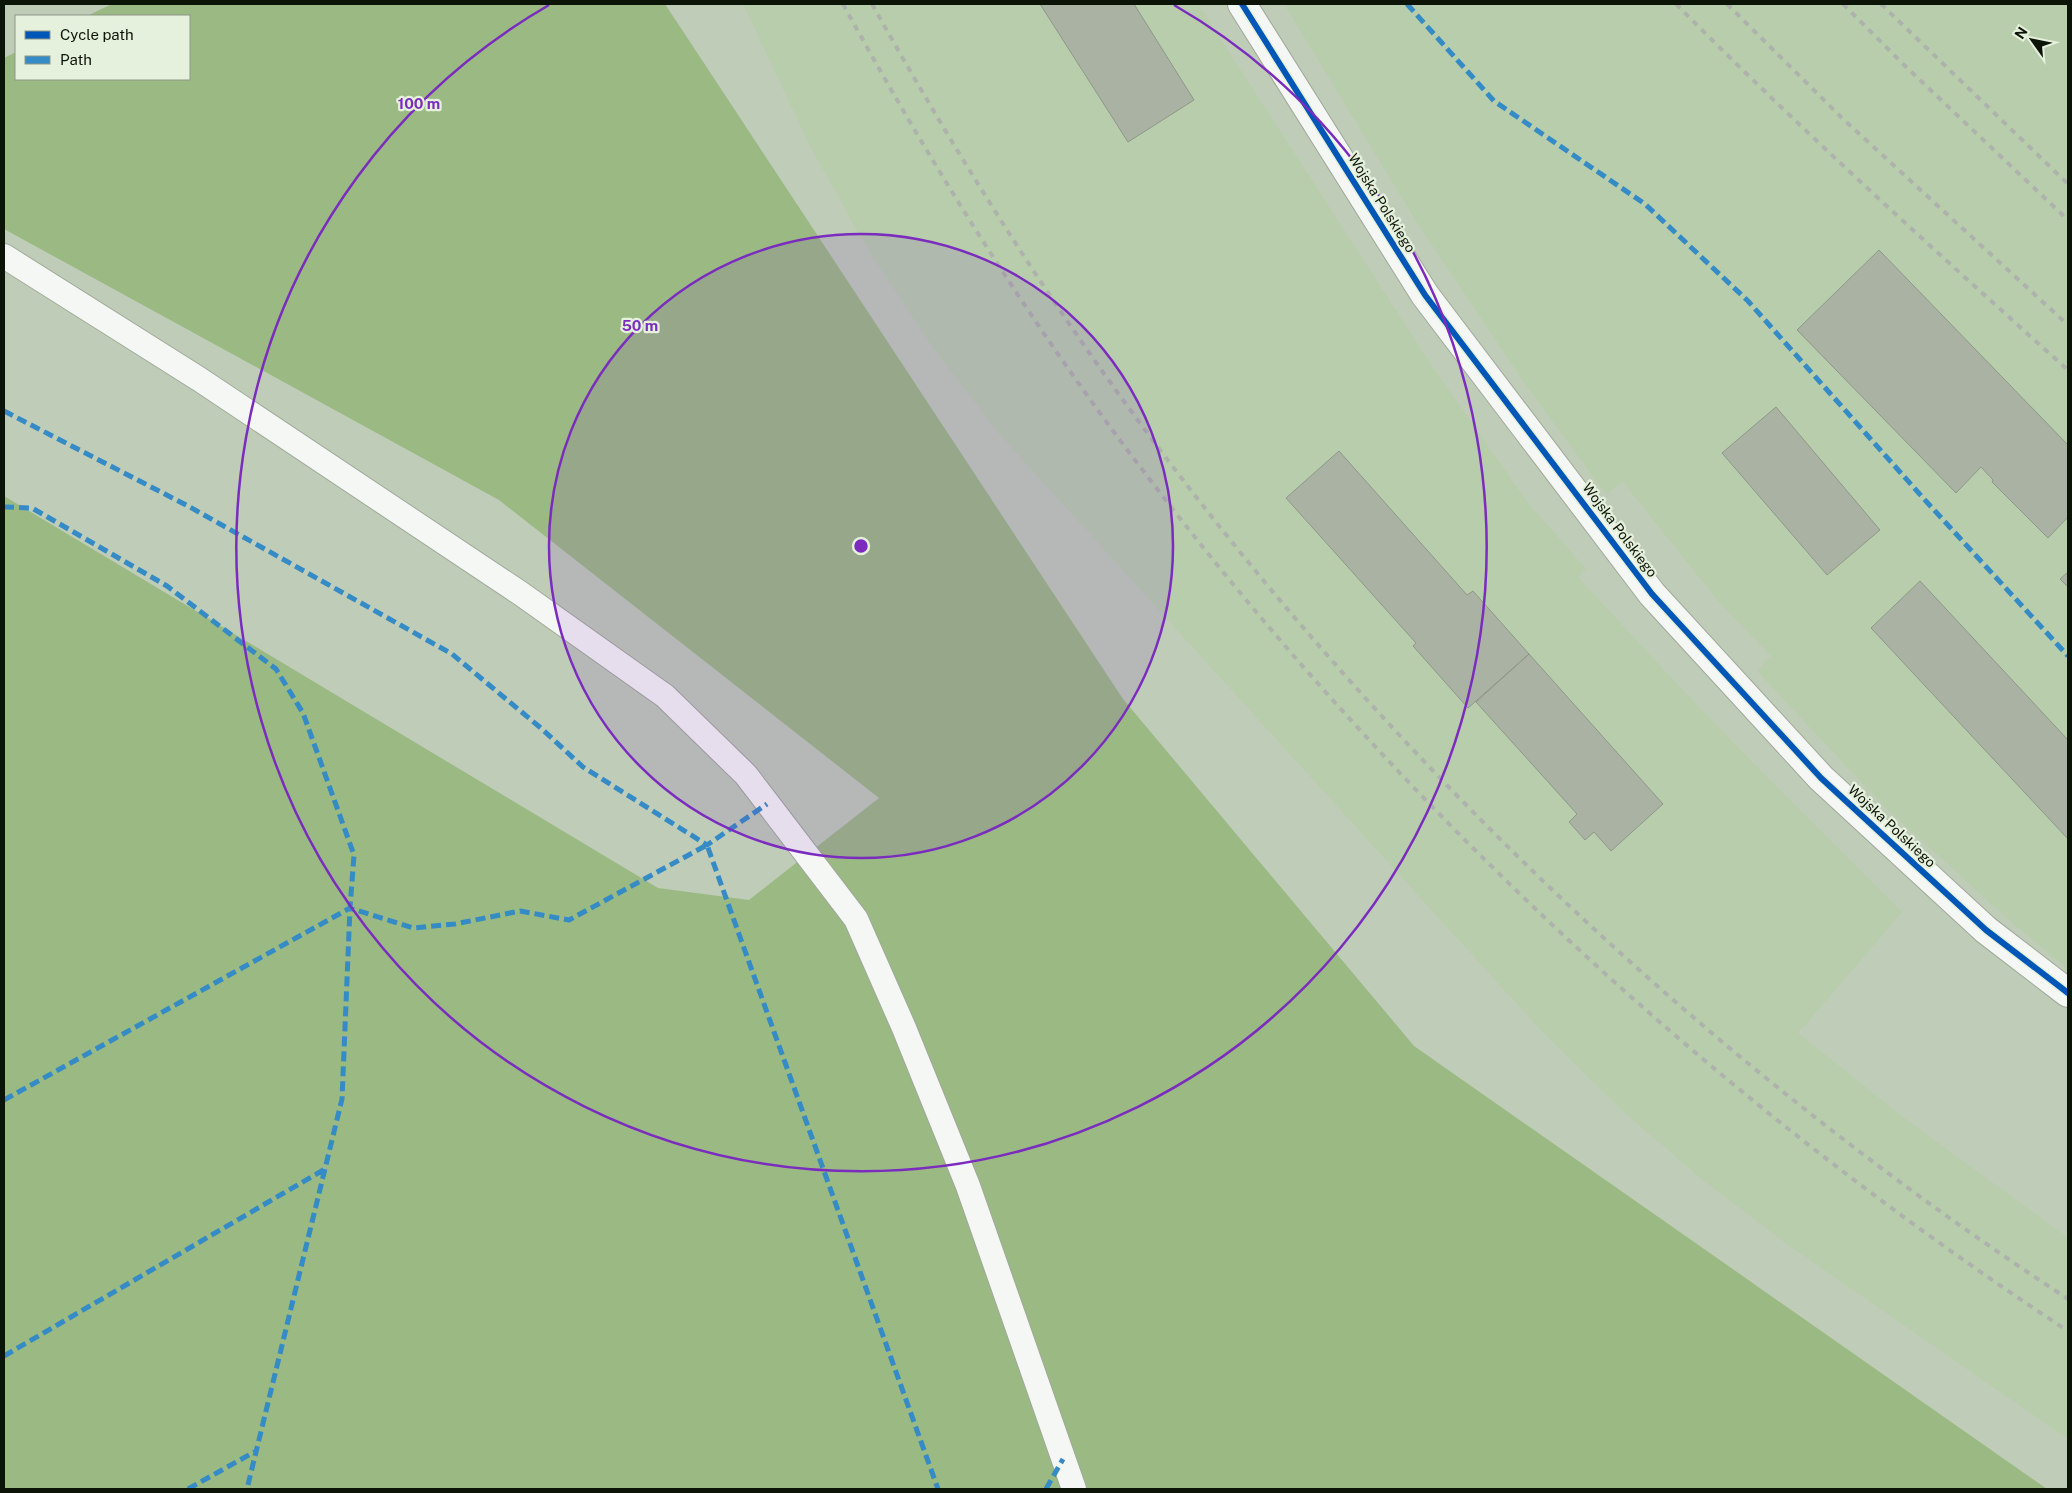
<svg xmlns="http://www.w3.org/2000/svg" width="2072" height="1493" font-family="'Public Sans',sans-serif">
	<rect width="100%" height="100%" fill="#bfccb7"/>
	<!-- built -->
	<path fill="#b8cdab" d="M743,4H1198L1430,363L1527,502L1586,569L1578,577L1675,682L1760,770L1902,912L1798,1033L1904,1118L2068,1238V1439L1791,1247L1704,1181L1624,1112L1536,1025L1000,435L933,348L868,250L810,146Z
		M1284,4H2068V969L2009,920L1884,806L1757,671L1771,656L1719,602L1623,482L1606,494L1526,385L1416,221Z"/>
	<!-- green -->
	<path fill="#9ab983" d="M112,4H665L1123,699L1414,1046L2047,1489H4V496L658,888L749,900L879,798L499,500L4,229V58L16,52V79H189V16H87Z"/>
	<!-- building -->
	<path fill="#aab3a3" stroke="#8e9888" d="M1040,4H1134L1194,100L1128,142Z
		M1879,250L2068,445V517L2048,538L1992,482L1993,480L1981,467L1956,493L1797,330Z
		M1776,407L1880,530L1827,575L1722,453Z
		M1339,451L1467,595L1473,591L1529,654L1468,708L1413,646L1416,643L1286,498Z
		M2068,572V587L2060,579Z
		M1920,581L2068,740V839L1871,628Z
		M1529,654L1663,804L1611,851L1594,832L1585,840L1569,822L1577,814L1476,702Z"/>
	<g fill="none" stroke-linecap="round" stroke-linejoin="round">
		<defs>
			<path id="lane" d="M4,256L199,379L520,593L665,696L746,775L856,919L904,1028L968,1186L1074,1489"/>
			<path id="secondary" d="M1242,4L1425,295L1652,594L1821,778L1986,930L2068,993"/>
		</defs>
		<!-- lane casing -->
		<use href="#lane" stroke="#a0a99a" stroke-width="26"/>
		<!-- secondary casing -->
		<use href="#secondary" stroke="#a0a99a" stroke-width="30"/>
		<!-- lane -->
		<use href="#lane" stroke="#f5f7f4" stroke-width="24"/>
		<!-- secondary -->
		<use href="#secondary" stroke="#f5f7f4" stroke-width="28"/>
		<!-- rail -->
		<path stroke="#aeb2ac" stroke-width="4" stroke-dasharray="6 6" stroke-linecap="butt" d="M843,4C934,170 1035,331 1151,481C1407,815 1716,1100 2068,1331
			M872,4C942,129 1017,251 1100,368C1361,735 1691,1052 2068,1299
			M1676,4C1802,131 1935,251 2068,370
			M1727,4L1842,118L2068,325
			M1843,4L1902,63L2068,220
			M1881,4L2068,184"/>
		<!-- quiet -->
		<path stroke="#358bc5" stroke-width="5" stroke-dasharray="10 5" stroke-linecap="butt" d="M1407,4L1494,101L1645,204L1748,301L1924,499L2068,656
			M4,411L188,506L452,654L542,729L583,767L707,845L767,804
			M4,507L32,508L167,586L276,669L303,713L354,855L350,908L342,1099L247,1489
			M4,1100L350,908L413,928L455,924L520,911L569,920L707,845L938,1489
			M4,1356L325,1169
			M188,1489L256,1451
			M1046,1489L1063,1459"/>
		<defs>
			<path id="cycleway" d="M1242,4L1425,295L1652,594L1821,778L1986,930L2068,993"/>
		</defs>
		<!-- cycleway casing -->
		<use href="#cycleway" stroke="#e5f0dd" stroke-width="9"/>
		<!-- cycleway -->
		<use href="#cycleway" stroke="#0057b8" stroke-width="6"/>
	</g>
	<!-- distance rings -->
	<circle cx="861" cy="546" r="312" fill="#7b2cbf" fill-opacity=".12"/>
	<g fill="none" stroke="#7b2cbf" stroke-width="2.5">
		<circle cx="861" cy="546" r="312"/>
		<path d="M1174 5A625 625 0 1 1 549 5"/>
	</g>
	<g text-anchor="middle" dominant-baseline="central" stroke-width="4.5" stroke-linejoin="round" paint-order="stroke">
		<!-- street labels -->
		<g font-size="14" fill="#0c1407" stroke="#e5f0dd">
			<text transform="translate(1382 203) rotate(58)">Wojska Polskiego</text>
			<text transform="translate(1620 530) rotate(53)">Wojska Polskiego</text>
			<text transform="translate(1892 826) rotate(43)">Wojska Polskiego</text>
		</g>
	</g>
	<circle cx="861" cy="546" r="8" fill="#7b2cbf" stroke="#e5f0dd" stroke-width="2.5"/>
	<g font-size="15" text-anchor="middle" font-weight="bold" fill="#7b2cbf" stroke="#e5f0dd" stroke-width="4.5" stroke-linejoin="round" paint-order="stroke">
		<text x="419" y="109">100 m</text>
		<text x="640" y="331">50 m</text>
	</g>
	<!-- border -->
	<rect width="2072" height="1493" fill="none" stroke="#0c1407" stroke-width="10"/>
	<!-- legend -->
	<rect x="15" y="15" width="175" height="65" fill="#e5f0dd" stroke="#8e9887"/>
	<rect x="25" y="31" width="25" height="8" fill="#0057b8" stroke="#8e9887"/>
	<text x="60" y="40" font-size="15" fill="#0c1407">Cycle path</text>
	<rect x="25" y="56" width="25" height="8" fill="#358bc5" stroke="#8e9887"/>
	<text x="60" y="65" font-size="15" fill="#0c1407">Path</text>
	<!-- north arrow -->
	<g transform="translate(2032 40) rotate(303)" stroke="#e5f0dd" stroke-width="4" paint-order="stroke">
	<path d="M0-4L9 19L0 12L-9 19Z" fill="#0c1407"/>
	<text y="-8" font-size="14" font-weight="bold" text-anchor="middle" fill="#0c1407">N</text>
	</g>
</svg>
